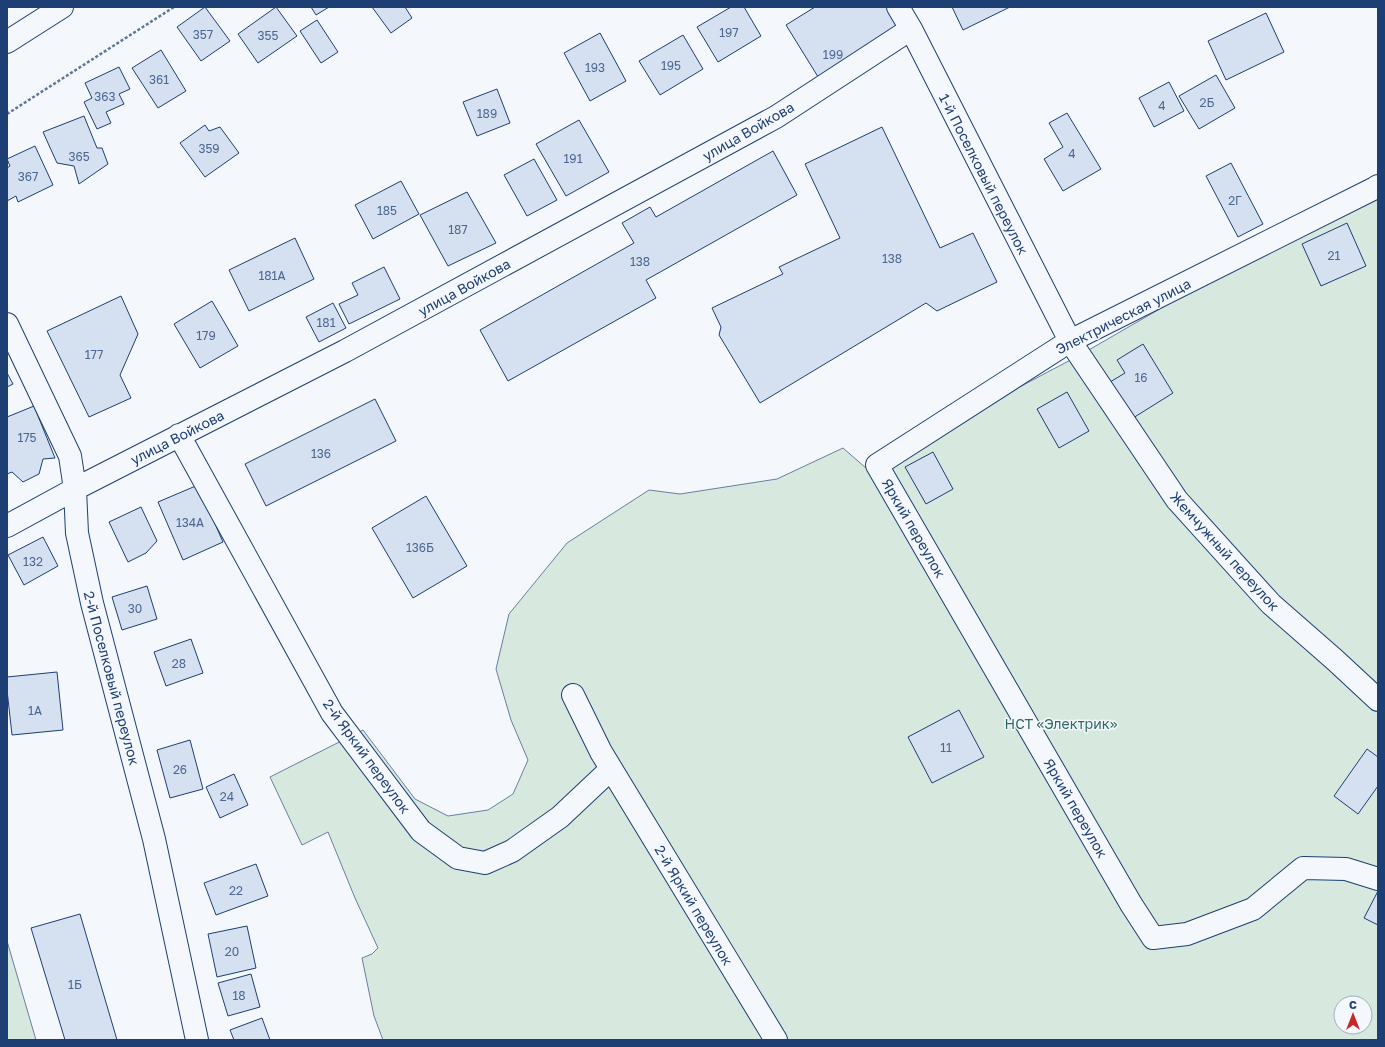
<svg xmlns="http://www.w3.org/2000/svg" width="1385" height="1047" font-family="'Golos Text',sans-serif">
	<rect width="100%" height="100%" fill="#f4f7fb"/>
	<!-- green -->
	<path fill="#d7e8df" stroke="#687fa3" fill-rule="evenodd" d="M1378,183V1040H383L374,1016L362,958L372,954L378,948L355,898L328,832L302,845L270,777L363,730L415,799L448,816L488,810L513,794L528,760L511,720L496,669L509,614L567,543L649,490L680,494L777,479L843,448L866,468L1080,355ZM1341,1003H1365V1027H1341Z
		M7,941L36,1040H7Z"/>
	<!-- building -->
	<path fill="#d5e0f0" stroke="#1d3f73" d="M205,7L230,41L201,61L177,27Z
		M276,7L297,36L258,63L238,34Z
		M311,7H329L316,15Z
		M372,7H405L412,18L391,33Z
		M731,7H744L761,36L718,62L697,27Z
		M815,7H892L905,28L820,80L786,25Z
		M952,7H1010L963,30Z
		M1266,13L1284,52L1226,80L1208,41Z
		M317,20L338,52L321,63L300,31Z
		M600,33L626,81L590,101L564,53Z
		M683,35L703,69L660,95L639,61Z
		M161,50L186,91L158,108L132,68Z
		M119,67L130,89L119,94L124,104L106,112L111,123L97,129L84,102L92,98L85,83Z
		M1216,75L1235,108L1199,129L1179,96Z
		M1169,82L1184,111L1154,127L1139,98Z
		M497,89L510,123L477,136L463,102Z
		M1067,113L1101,169L1063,191L1044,159L1063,147L1049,123Z
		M84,116L97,148H102L108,164L79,184L74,166L57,163L43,132Z
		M579,120L609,172L566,196L536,144Z
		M205,125L209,131L220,127L239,153L205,177L180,143Z
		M882,127L940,248L973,233L997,282L937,311L926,303L760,403L719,335L721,327L712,308L783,274L779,267L840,238L805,164Z
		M35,146L53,185L18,202L16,196L7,201V168L10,166L7,159Z
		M773,151L797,195L646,280L656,298L508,381L480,330L634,243L622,223L650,207L656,217Z
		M534,159L557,200L527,216L504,175Z
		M1231,163L1263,224L1238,237L1206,176Z
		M401,181L419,214L373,239L355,205Z
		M467,192L496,243L448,266L420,215Z
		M1347,223L1366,266L1321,286L1302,244Z
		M295,238L314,279L249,311L229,270Z
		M384,267L400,299L349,324L339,304L358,295L352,283Z
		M121,296L138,334L120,375L131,398L89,417L47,331Z
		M212,301L238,346L200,368L174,324Z
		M333,303L346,328L319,342L306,317Z
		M1143,344L1173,393L1133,418L1110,382L1125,373L1117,360Z
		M7,373L13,384L7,387Z
		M1067,392L1089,431L1059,448L1037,409Z
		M375,399L396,441L266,506L245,464Z
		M34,406L55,458L43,459L39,474L23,482L12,472L7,474V417Z
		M933,452L953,489L926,504L905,467Z
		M198,485L223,542L183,560L158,502Z
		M426,496L467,566L413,598L372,528Z
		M141,507L157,541L146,553L128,562L109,522Z
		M43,537L58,566L24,585L8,555Z
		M147,586L157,619L122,630L112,597Z
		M191,639L203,673L166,686L154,652Z
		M57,672L63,730L12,735L7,690V677Z
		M959,710L984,757L932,783L908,737Z
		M190,740L203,789L170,798L157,750Z
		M1367,749L1378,757V786L1358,814L1334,796Z
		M234,774L248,805L220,818L206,787Z
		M256,864L268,896L216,915L204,883Z
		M1378,891V925L1364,918Z
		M80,914L117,1040H65L31,928Z
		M247,926L256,968L217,977L208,934Z
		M251,974L260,1007L228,1016L218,983Z
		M262,1018L270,1040H234L230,1030Z"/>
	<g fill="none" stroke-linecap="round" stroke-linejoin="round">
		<defs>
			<path id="street" d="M898,7L911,29L1070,341L1177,500L1271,604L1335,660L1378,700
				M1378,186L1375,188L1070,341L877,465L1131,904L1153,938L1187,934L1253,909L1303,868L1346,869L1378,879
				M7,324L70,456L75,489L77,533L92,603L154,839L197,1040
				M179,435L332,713L421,831L458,858L485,863L512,851L560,817L611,769
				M7,526L75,489L345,351L776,117L911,29
				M573,695L601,752L776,1040"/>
			<path id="primary" d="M7,42L62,7"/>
		</defs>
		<!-- street casing -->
		<use href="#street" stroke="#1d3f73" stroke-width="24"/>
		<!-- primary casing -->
		<use href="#primary" stroke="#1d3f73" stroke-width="24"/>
		<!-- path -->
		<path stroke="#5e769c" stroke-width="2.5" stroke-dasharray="3 2" stroke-linecap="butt" d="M7,114L174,7"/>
		<!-- street -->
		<use href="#street" stroke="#f4f7fb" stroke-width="22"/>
		<!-- primary -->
		<use href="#primary" stroke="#f4f7fb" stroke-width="22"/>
	</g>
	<g text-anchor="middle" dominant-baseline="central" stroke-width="3" stroke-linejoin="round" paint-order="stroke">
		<!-- number labels -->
		<g font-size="12" fill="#4b6792">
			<text x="729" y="32">197</text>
			<text x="203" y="34">357</text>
			<text x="268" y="35">355</text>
			<text x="833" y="54">199</text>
			<text x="671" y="65">195</text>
			<text x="595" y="67">193</text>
			<text x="159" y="79">361</text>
			<text x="105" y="96">363</text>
			<text x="1207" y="102">2Б</text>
			<text x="1162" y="105">4</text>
			<text x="487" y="113">189</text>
			<text x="209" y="148">359</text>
			<text x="1072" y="153">4</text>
			<text x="79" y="156">365</text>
			<text x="573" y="158">191</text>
			<text x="28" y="176">367</text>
			<text x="1235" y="200">2Г</text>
			<text x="387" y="210">185</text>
			<text x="458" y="229">187</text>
			<text x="1334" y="255">21</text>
			<text x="892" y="258">138</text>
			<text x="640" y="261">138</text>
			<text x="272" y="275">181А</text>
			<text x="326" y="322">181</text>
			<text x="206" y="335">179</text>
			<text x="94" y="354">177</text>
			<text x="1141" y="377">16</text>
			<text x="27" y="437">175</text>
			<text x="321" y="453">136</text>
			<text x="190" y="522">134А</text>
			<text x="420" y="547">136Б</text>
			<text x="33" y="561">132</text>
			<text x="135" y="608">30</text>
			<text x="179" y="663">28</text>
			<text x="35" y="710">1А</text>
			<text x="946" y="747">11</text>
			<text x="180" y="769">26</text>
			<text x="227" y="796">24</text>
			<text x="236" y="890">22</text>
			<text x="232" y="951">20</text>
			<text x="75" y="984">1Б</text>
			<text x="239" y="995">18</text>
		</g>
		<!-- street labels -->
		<g font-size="14" fill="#1d3f73" stroke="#f4f7fb">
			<text transform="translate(748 131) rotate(-30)">улица Войкова</text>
			<text transform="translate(984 174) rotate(63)">1-й Поселковый переулок</text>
			<text transform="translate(464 287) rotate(-29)">улица Войкова</text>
			<text transform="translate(1123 316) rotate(-27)">Электрическая улица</text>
			<text transform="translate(177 437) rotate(-27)">улица Войкова</text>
			<text transform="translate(914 528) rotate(60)">Яркий переулок</text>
			<text transform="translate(1225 551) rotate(48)">Жемчужный переулок</text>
			<text transform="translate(112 678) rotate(75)">2-й Поселковый переулок</text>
			<text transform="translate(367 756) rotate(54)">2-й Яркий переулок</text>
			<text transform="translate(1076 808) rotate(60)">Яркий переулок</text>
			<text transform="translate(694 905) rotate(59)">2-й Яркий переулок</text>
		</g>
		<!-- park labels -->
		<g font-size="14" fill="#2c6c60" stroke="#f4f7fb">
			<text x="1061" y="723">НСТ «Электрик»</text>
		</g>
	</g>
	<!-- border -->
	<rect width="1385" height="1047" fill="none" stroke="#1d3f73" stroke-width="16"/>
	<!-- north arrow -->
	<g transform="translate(1353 1015)"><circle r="19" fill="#f4f7fb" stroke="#9eadc5"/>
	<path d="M0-3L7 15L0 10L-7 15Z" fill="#c62828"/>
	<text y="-6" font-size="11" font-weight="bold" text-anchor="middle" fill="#1d3f73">С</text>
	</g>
</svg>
